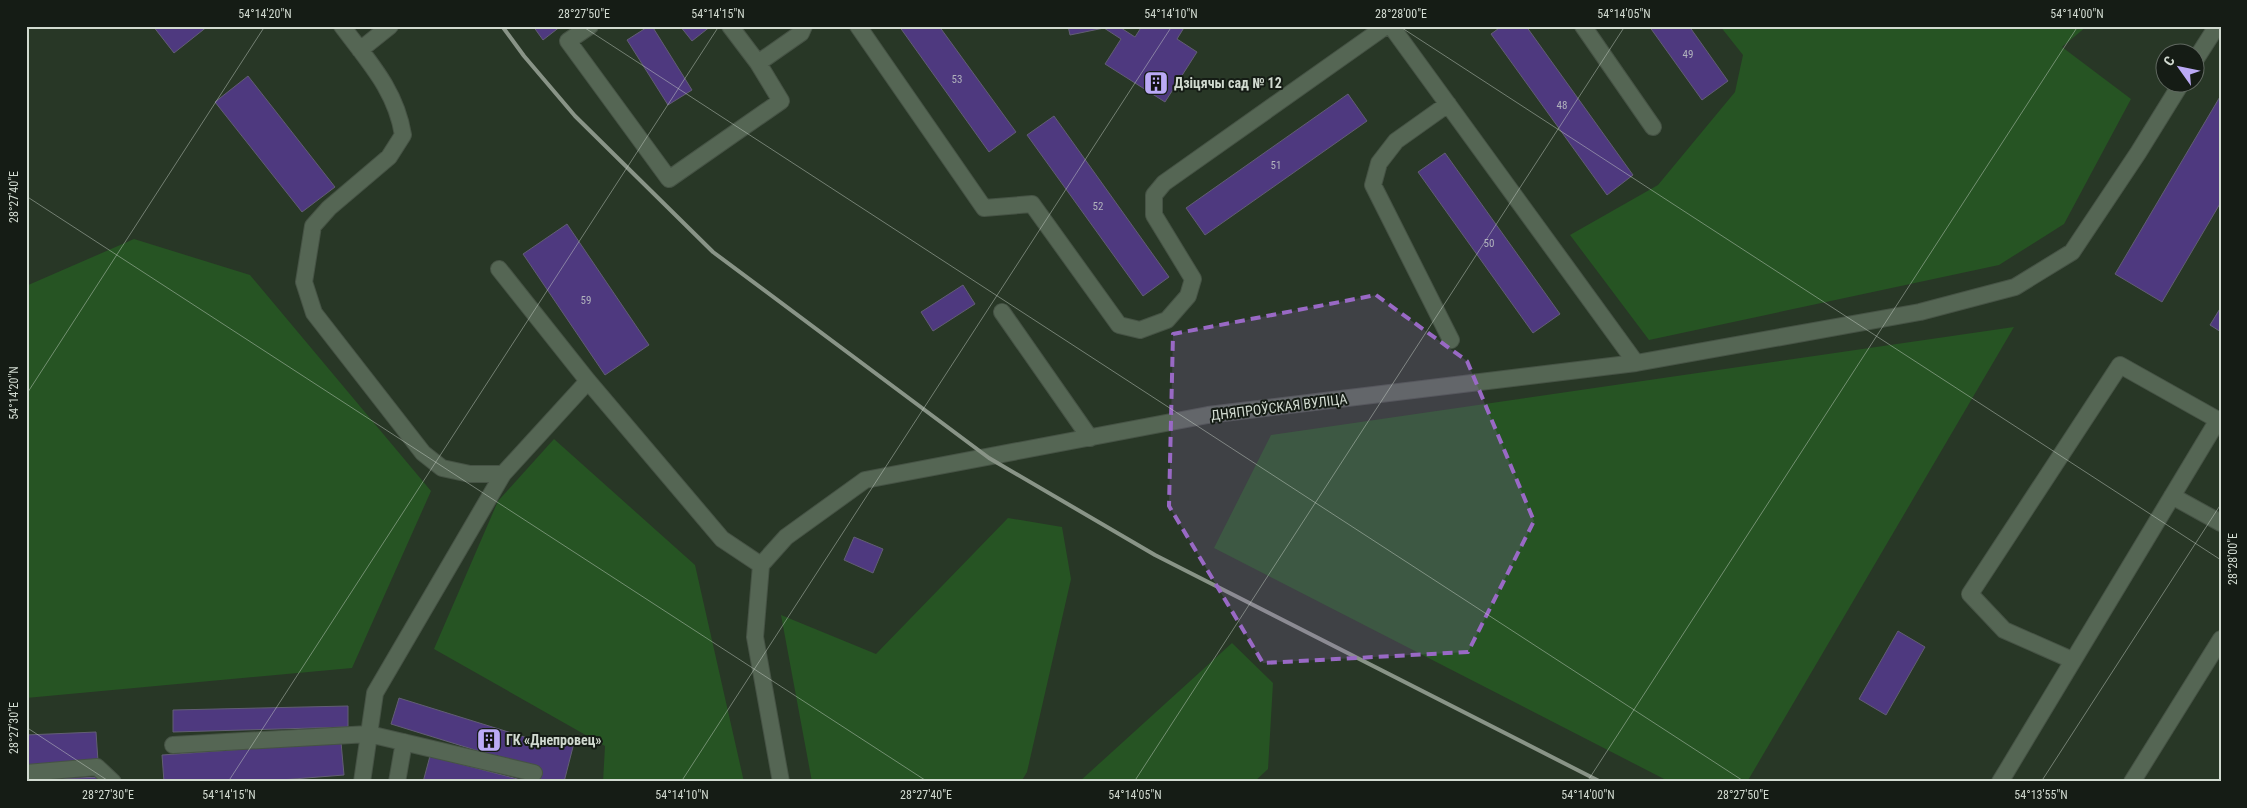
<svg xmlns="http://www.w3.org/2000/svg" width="2247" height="808" font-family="'Roboto Condensed',sans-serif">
	<rect width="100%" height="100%" fill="#283726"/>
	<!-- green -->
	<path fill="#265423" d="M1720,26H2087L2062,47L2131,99L2064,224L1999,265L1649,340L1570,235L1658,185L1735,92L1743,55Z
		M134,239L250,275L431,491L352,668L26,698V286Z
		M2014,327L1747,782H1670L1214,548L1271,435Z
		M554,439L695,565L744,782H603L605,746L434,649L498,501Z
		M1008,518L1062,527L1071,579L1027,772L1021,782H812L781,615L876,654Z
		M1232,643L1273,683L1268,769L1254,782H1079Z"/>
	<!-- building -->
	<path fill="#4e397f" stroke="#625e74" d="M153,26H208L174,53Z
		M533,26H561L543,40Z
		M649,26H652L692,90L668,105L627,40Z
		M680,26H711L692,41Z
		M899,26H939L1016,132L989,152Z
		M1068,26H1118L1135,37L1142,26H1185L1177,39L1197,52L1165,102L1105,64L1121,39L1104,28L1070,35Z
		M1502,26H1526L1633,175L1607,195L1491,34Z
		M1649,26H1689L1728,81L1702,100Z
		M248,76L335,187L302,212L215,102Z
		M1348,94L1367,121L1205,235L1186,208Z
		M2221,95V202L2162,302L2115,274Z
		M1054,116L1169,277L1143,296L1027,135Z
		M1445,153L1560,314L1533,333L1418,172Z
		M567,224L649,345L605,375L523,254Z
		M963,285L975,304L933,331L921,312Z
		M2221,307V332L2210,325Z
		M854,537L883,549L873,573L844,560Z
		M1898,631L1925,647L1886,715L1859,699Z
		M399,698L547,744L549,737L574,743L564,782H537L540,770L391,724Z
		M348,706V727L173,732V710Z
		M96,732L98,761L26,765V735Z
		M341,742L344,775L255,782H164L162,755Z
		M430,756L529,782H423Z
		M103,777V782H26V780Z"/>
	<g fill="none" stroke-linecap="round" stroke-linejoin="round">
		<defs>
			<path id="minor" d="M342,26C368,61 396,90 403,135L389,157L329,208L313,226L304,282L314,313L423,453L442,468L470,474H503L588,381
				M590,26L568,41L669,179L781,101L758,63L730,26
				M858,26L984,208L1032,204L1119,325L1140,330L1167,320L1188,296L1193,279L1154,215V195L1164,183L1386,26
				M1391,26L1636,363
				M1583,26L1653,127
				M360,50L390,26
				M2194,62L2217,26
				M758,63L801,33L804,26
				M1448,104L1396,141L1379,163L1373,185L1451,340
				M499,269L588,381L722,539L761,565
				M1002,312L1090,438
				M2172,496L2221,523
				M173,745L369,734L534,773
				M26,773L97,767L113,782
				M362,782L375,693L503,474
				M397,782L404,742
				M781,782L755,637L761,565L786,537L865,480L1208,415L1636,363L1920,312L2015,287L2072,252L2138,153L2182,82
				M2000,782L2218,420L2120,365L1970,594L2004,630L2072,660
				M2132,782L2221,639"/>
		</defs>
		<!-- minor casing -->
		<use href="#minor" stroke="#465345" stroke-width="18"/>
		<!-- minor -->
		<use href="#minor" stroke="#556654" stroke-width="16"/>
		<!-- rail -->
		<path stroke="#899487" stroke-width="4" d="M502,26L524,56L575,116L713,252L989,458L1155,555L1601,782"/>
	</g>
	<!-- marked area -->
	<path fill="#9969c5" fill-opacity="0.2" stroke="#9969c5" stroke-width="4" stroke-dasharray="10 6" stroke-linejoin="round" d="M1376,295L1467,361L1534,521L1468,652L1263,663L1169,506L1173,334Z"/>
	<!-- ticks -->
	<path fill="none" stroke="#d1dad0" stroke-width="1" stroke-opacity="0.45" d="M582,26L1745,782M1399,26L2221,560M2217,26L2221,29M26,196L928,782M26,395L265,26M26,727L110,782M228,782L719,26M681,782L1172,26M1134,782L1625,26M1587,782L2078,26M2041,782L2221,504"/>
	<!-- icons -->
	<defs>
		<symbol id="building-square" viewBox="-11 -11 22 22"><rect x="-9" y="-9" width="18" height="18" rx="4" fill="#bbaaf6" stroke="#151c15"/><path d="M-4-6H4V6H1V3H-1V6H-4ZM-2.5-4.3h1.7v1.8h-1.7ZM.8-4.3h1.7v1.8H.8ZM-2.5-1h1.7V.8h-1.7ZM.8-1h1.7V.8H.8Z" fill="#111"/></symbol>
	</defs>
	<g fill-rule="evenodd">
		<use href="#building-square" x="1142" y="69" width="28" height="28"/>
		<use href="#building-square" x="475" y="726" width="28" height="28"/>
	</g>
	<g text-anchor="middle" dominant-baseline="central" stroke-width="4" stroke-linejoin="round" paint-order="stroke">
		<!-- number labels -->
		<g font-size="11" fill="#b0b2bc">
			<text x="1688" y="54">49</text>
			<text x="957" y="79">53</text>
			<text x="1562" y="105">48</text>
			<text x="1276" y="165">51</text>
			<text x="1098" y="206">52</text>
			<text x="1489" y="243">50</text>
			<text x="586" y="300">59</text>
		</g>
		<!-- poi labels -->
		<g font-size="14" font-weight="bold" fill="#d1dad0" stroke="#151c15" text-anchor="start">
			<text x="1174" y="83">Дзіцячы сад № 12</text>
			<text x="506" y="740">ГК «Днепровец»</text>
		</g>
		<!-- street labels -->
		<g font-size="14" fill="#d1dad0" stroke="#151c15">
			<text transform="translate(1279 407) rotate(-7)">ДНЯПРОЎСКАЯ ВУЛІЦА</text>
		</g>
	</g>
	<!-- border -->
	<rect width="2247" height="808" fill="none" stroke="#151c15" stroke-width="55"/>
	<!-- north arrow -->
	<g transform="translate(2180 68) rotate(303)"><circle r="24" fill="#151c15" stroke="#606860"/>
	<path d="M0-4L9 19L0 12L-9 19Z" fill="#bbaaf6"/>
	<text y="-8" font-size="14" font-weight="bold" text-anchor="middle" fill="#d1dad0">С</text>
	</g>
	<rect x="28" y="28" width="2192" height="752" fill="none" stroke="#d1dad0" stroke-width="2"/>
	<g font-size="12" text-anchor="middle" fill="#d1dad0">
		<text x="265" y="18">54°14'20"N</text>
		<text x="584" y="18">28°27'50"E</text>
		<text x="718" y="18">54°14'15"N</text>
		<text x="1171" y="18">54°14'10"N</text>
		<text x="1401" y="18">28°28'00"E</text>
		<text x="1624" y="18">54°14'05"N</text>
		<text x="2077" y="18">54°14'00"N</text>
		<text transform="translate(14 197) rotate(-90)" y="4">28°27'40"E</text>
		<text transform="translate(14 393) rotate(-90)" y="4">54°14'20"N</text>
		<text transform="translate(2233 559) rotate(-90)" y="4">28°28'00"E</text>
		<text transform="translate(14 728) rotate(-90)" y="4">28°27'30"E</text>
		<text x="108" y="799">28°27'30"E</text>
		<text x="229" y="799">54°14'15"N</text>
		<text x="682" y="799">54°14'10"N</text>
		<text x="926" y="799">28°27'40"E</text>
		<text x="1135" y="799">54°14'05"N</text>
		<text x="1588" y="799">54°14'00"N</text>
		<text x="1743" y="799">28°27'50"E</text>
		<text x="2041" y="799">54°13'55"N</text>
	</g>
</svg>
